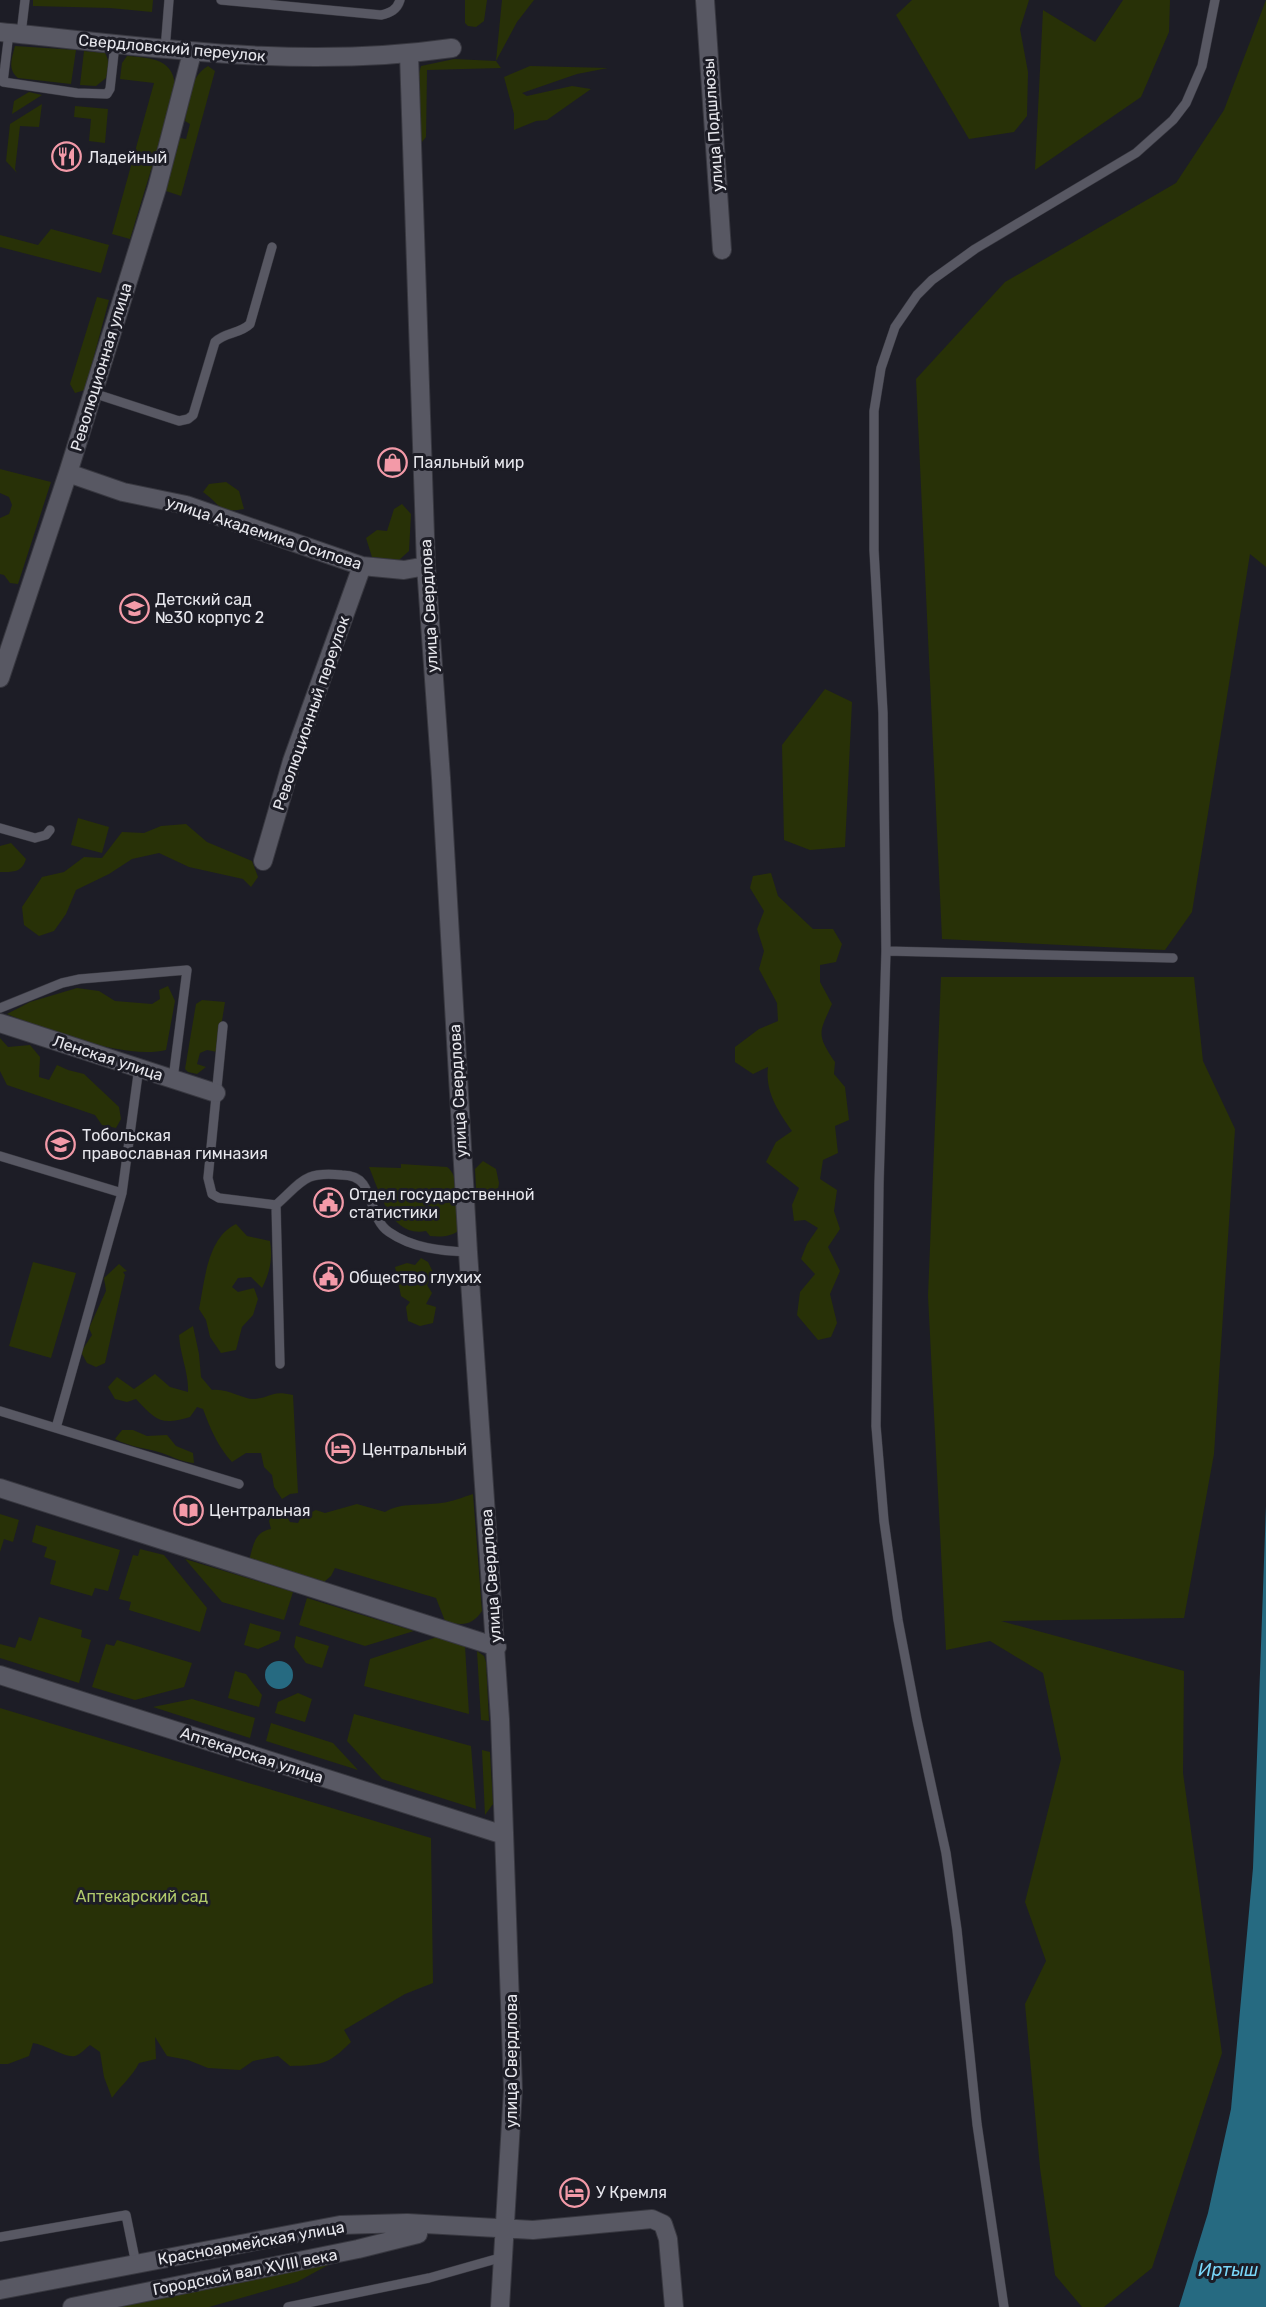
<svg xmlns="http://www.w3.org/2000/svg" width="1266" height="2307" font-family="Rubik,sans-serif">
	<rect width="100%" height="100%" fill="#1d1d26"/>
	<!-- green -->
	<path fill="#283107" d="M33,0H153L152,12L110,8L33,6Z
		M465,0H487L484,21L476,27L468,26L465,23Z
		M502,0H534L517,22L496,61L501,68L427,70L426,137L418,147L419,73L421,66L454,59L496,61Z
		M912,0H1029L1020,29L1028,72L1027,116L1014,132L969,139L896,15Z
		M1123,0H1170L1169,32L1141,97L1035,170L1043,10L1095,42Z
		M1266,0V567L1250,554L1192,912L1165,950L942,939L916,379L1005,282L1176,183L1224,110Z
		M15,46L76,50L71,84L18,78C7,69 12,58 15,46Z
		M84,51L105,53C110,61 108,69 106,78L96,86L80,85Z
		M127,56C153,58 176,59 175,91L130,239L112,234L154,83L120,79L122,63Z
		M208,66L215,71L181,196L163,190L180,138L186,139L190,124L185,121C189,101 189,77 208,66Z
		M530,66L608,68L577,74L522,93L527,96L572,86L591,89L547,120L536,121L514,130V114L504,77Z
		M29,92L42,95L12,114L14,101Z
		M42,104L39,127L20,126L15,169L17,173L6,161L10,124Z
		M75,106L108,109L105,143L89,141L91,119L74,117Z
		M51,229L109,245L101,273L0,247V235L38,245Z
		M97,297L109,300L85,390L75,393L70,384Z
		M0,469L51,482L18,584L10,583L4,575L0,574V518L9,514L12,505L9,497L0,493Z
		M226,482L239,491L244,509C219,514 220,504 203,492L209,484Z
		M402,504L411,514L409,551L399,560L372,557L366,538L377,530L387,531L394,509Z
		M825,689L852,702L845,847L810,850L784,840L782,745Z
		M78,818L109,827L102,853L71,845Z
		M186,824L207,842L252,861L258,877L251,887L243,879L189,867L159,853L132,859L109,874L76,890L66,914L54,931L39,936L24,925L22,907L42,877L64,872L84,857L102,858L122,832L144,833L161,826Z
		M11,843L26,859C22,872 14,872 2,872H0V846Z
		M771,873L778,896L813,929H833L842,944L836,962L820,965V982L832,1004C819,1033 816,1034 835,1062L834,1074L845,1087L849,1120L835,1126L838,1153L823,1160L820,1179L837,1190L834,1211L840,1229L828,1247L840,1271L830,1294L837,1323L831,1337L818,1340L797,1315L800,1292L815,1274L801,1259L807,1244L818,1228L805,1220L794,1221L792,1205L799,1188L766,1162L776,1142L792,1131C778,1111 765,1092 768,1067L753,1074L735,1062V1047L759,1029L778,1021L777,1003L759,969L764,951L757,929L764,911L750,888L753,876Z
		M941,977H1194L1203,1061L1235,1129L1214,1454L1184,1618L1001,1621L1184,1671L1183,1773L1222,2053L1152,2268L1104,2307H1082L1055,2275L1040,2168L1025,2004L1046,1961L1025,1902L1061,1759L1043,1673L990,1641L946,1650L928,1296Z
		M168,986L175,1001L166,1050C124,1060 47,1030 7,1014L30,1002L77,988L99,991L115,1001L152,1004L160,999L159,990Z
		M202,1000L225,1002L217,1052L207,1050L200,1053L197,1064L206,1067L197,1074L188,1072L185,1069L196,1004Z
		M0,1038L8,1047L30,1045L40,1057L39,1077L49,1080L57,1065L68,1070L84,1074L119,1107L121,1119L116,1128L102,1125L95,1115L7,1085L0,1071Z
		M483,1161L496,1169L499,1183L497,1195L492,1198H484L476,1188L475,1169Z
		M401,1164L447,1167C461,1176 458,1214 458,1231C450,1237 440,1237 430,1236L426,1231C391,1238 380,1193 369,1167L401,1168Z
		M236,1224L247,1236L270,1241C273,1258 270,1272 262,1288L251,1277L238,1278L232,1287L238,1292L254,1288L258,1299L253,1315L242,1327L236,1350L221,1353L210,1337L206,1320L199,1309C205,1280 207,1238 236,1224Z
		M421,1258L428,1262L434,1274L427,1285L432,1293L426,1304L436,1307L433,1323L420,1326L408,1321L406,1307L410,1302L401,1296L395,1267L407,1263L415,1265Z
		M33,1262L76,1273L51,1358L9,1346Z
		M119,1264L127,1271L123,1272L125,1275L105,1363L96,1367L87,1363L81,1352L92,1335L89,1328L106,1291L104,1278Z
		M193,1326L199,1354L201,1377L212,1390C229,1388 243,1400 255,1399C273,1397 271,1390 293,1395L298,1493L290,1494L282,1499L274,1487L272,1475L264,1467L261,1453H246L232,1462C218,1447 210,1428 203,1409L197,1407L190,1417C160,1426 156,1420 136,1399L127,1402L115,1399L108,1387L117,1377L134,1389L155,1374L170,1387L188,1392C189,1373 180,1355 179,1335Z
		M122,1430H133L147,1436L167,1435L176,1446L193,1453L194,1463C182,1462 173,1457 162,1453C146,1448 130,1447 115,1439Z
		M473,1494L482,1611C472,1626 461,1626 445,1621L436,1598L335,1568L331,1576L324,1582L249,1561C253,1546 254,1532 271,1529L269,1521L275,1509L284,1512L290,1522L298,1523L301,1517L316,1510L325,1513L357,1504L385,1512C402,1502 421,1506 441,1503C452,1502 463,1497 473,1494Z
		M0,1514L19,1520L13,1542L4,1539L0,1552Z
		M36,1525L120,1550L108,1591L95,1588L92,1596L50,1584L56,1561L44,1557L47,1547L32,1542Z
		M140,1549L164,1555L207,1608L200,1632L129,1610L131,1602L119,1599L133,1555L138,1556Z
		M185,1559L293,1592L284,1620L222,1602Z
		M307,1598L414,1631L365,1646L299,1625Z
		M39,1617L82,1630L81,1637L91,1640L79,1683L0,1658V1644L15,1648L19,1637L31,1641Z
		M250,1623L281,1632L279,1640L258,1649L244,1645Z
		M296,1636L329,1646L322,1668L306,1663L294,1647Z
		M437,1637L465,1646L469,1714L364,1686L370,1659Z
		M117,1640L192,1663L184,1687L135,1700L92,1687L106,1644L114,1646Z
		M477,1651L484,1656L486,1662L489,1721L481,1720Z
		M235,1671L246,1674L262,1695L259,1707L228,1698Z
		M298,1693L312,1699L305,1722L275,1713L278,1702Z
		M192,1699L255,1718L250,1738L153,1707Z
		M0,1708L431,1838L433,1983L405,1994L344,2030L351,2042C328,2065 322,2065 290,2066L278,2056L253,2061L240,2070L208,2068L188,2060L167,2056L155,2037L156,2059L139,2063C132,2077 121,2085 112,2098L104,2077L100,2052L90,2045C86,2048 80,2055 75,2056C66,2058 46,2045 33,2043L29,2056L8,2064H0Z
		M354,1714L471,1746L476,1809L382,1779L347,1741Z
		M271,1723L333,1743L358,1770L266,1741Z
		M482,1750L490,1752L493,1804L485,1815Z
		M330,2264L297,2282L209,2307H111Z"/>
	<!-- water -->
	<path fill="#266a81" d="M1266,1506V2307H1179L1208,2213L1231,2109L1253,1868Z
		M265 1675a14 14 0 1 1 28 0a14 14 0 1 1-28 0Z"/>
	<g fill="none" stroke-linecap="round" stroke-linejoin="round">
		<defs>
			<path id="lane" d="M221,0L381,15C390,13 397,10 400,0
				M9,33L3,82L77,93L107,94L110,89L115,44
				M21,34L25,0
				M165,50L169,0
				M93,393L179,421L188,419L193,415L215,342C225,332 240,334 250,324L272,247
				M0,828L35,838L46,835L50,830
				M886,951L1173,958
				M0,1008L62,983L80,979L187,970L173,1079
				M223,1026L208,1178L212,1194L219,1198L276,1205C303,1181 304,1171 342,1175C350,1175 358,1177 363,1184C373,1198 373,1221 389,1232C412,1248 441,1251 468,1252
				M0,1156L122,1193
				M276,1205L280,1364
				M0,1411L239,1484
				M56,1428L122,1193L139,1067
				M0,2237L126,2215L136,2264
				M288,2307L429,2278L503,2257
				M1004,2307L977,2124L957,1930L946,1853L917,1720L898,1620L884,1521L876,1426L879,1184L886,951L883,713L874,550V411L881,368L895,327L917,295L932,280L975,249L1136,153L1173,120L1186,103L1202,66L1215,0"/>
			<path id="street" d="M705,0L722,250
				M0,32C152,47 299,70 452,48
				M409,54L426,566L441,778L468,1252L500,1719L513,2089L500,2307
				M68,473L123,492L186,505L362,566L404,570L426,566
				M0,678L68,473L157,188L192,53
				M263,861L292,761L362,566
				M0,1023L216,1093
				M0,1488L497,1647
				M0,1675L504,1835
				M0,2290L340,2225L407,2223L533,2230L652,2219L663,2224L668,2239L674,2307
				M72,2307L358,2249L418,2234"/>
		</defs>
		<!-- lane casing -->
		<use href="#lane" stroke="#383840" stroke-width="10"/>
		<!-- street casing -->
		<use href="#street" stroke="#383840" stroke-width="20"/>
		<!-- lane -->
		<use href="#lane" stroke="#585863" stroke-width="9"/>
		<!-- street -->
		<use href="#street" stroke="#585863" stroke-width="18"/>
	</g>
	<!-- icons -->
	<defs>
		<symbol id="restaurant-ring" viewBox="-11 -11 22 22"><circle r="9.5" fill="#1d1d26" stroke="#f39aa8" stroke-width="1.5"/><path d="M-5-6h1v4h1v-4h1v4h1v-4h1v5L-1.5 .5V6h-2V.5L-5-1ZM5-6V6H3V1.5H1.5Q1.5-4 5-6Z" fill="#f39aa8"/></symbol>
		<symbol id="shop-ring" viewBox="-11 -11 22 22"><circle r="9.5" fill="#1d1d26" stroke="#f39aa8" stroke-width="1.5"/><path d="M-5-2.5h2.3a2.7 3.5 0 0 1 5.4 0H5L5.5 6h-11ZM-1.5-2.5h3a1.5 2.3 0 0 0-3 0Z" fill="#f39aa8"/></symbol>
		<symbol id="school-ring" viewBox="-11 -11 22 22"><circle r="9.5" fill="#1d1d26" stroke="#f39aa8" stroke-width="1.5"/><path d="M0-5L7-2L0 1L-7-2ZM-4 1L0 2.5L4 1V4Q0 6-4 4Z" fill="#f39aa8"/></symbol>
		<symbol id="civic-ring" viewBox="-11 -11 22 22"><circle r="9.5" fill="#1d1d26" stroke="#f39aa8" stroke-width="1.5"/><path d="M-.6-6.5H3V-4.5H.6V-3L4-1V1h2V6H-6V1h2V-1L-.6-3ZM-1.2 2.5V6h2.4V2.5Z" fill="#f39aa8"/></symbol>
		<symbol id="hotel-ring" viewBox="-11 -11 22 22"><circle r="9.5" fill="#1d1d26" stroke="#f39aa8" stroke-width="1.5"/><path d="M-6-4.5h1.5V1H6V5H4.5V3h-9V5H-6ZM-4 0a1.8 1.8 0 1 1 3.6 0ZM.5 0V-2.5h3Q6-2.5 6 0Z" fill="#f39aa8"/></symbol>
		<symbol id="library-ring" viewBox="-11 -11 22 22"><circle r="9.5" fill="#1d1d26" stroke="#f39aa8" stroke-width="1.5"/><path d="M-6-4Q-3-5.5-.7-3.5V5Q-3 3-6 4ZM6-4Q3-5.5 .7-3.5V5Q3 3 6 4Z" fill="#f39aa8"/></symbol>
	</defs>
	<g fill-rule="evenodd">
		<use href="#restaurant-ring" x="50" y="140" width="33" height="33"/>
		<use href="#shop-ring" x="376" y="446" width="33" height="33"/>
		<use href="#school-ring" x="118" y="592" width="33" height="33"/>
		<use href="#school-ring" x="44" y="1128" width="33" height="33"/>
		<use href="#civic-ring" x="312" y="1186" width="33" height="33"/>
		<use href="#civic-ring" x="312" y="1260" width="33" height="33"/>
		<use href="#hotel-ring" x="324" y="1432" width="33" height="33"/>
		<use href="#library-ring" x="172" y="1494" width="33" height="33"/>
		<use href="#hotel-ring" x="558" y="2176" width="33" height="33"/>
	</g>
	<g text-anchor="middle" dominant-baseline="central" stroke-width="6" stroke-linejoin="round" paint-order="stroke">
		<!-- street labels -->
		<g font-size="16" fill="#e7e7ed" stroke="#1d1d26">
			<text transform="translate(172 48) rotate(5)">Свердловский переулок</text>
			<text transform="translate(713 125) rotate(-94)">улица Подшлюзы</text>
			<text transform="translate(101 367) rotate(-73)">Революционная улица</text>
			<text transform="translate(264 533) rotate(18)">улица Академика Осипова</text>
			<text transform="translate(429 606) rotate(-93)">улица Свердлова</text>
			<text transform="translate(311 713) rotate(-71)">Революционный переулок</text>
			<text transform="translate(108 1058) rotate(18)">Ленская улица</text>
			<text transform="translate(458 1091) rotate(-93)">улица Свердлова</text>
			<text transform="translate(491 1576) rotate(-94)">улица Свердлова</text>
			<text transform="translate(252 1755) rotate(18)">Аптекарская улица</text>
			<text transform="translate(511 2061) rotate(-90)">улица Свердлова</text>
			<text transform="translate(251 2243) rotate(-10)">Красноармейская улица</text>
			<text transform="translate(245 2272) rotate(-11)">Городской вал XVIII века</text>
		</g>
		<!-- poi labels -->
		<g font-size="16" fill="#e7e7ed" stroke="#1d1d26" text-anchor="start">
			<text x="88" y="157">Ладейный</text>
			<text x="413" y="462">Паяльный мир</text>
			<text x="155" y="599">Детский сад<tspan x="155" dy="18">№30 корпус 2</tspan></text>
			<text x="82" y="1135">Тобольская<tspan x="82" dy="18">православная гимназия</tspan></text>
			<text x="349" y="1194">Отдел государственной<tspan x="349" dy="18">статистики</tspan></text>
			<text x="349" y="1277">Общество глухих</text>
			<text x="362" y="1449">Центральный</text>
			<text x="209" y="1510">Центральная</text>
			<text x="596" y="2192">У Кремля</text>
		</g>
		<!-- park labels -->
		<g font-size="16" fill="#b2cb6b" stroke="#1d1d26">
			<text x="142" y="1896">Аптекарский сад</text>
		</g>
		<!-- water labels -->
		<g font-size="18" font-style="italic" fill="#7ad7f9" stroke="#1d1d26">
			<text x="1228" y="2270">Иртыш</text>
		</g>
	</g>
</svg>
